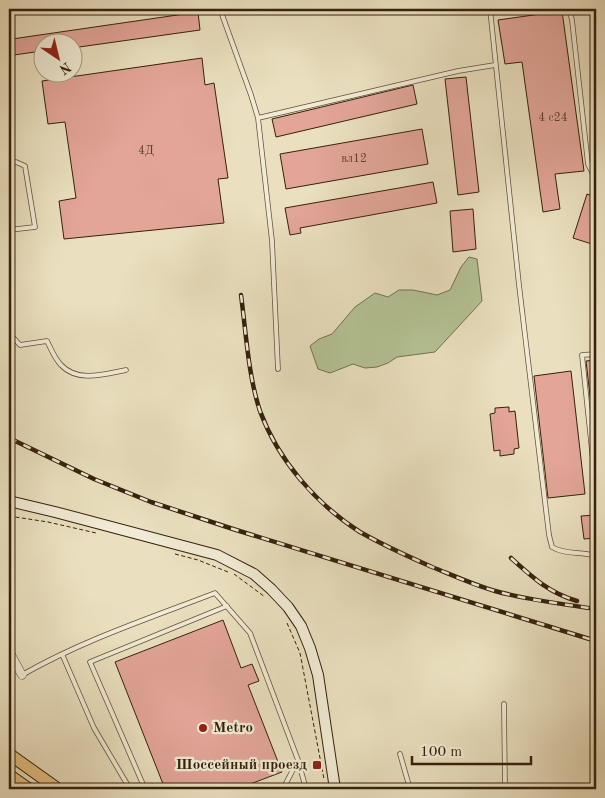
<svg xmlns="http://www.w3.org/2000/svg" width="605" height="798" font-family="'Old Standard TT',serif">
	<rect width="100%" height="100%" fill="#eae0bf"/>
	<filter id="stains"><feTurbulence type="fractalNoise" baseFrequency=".004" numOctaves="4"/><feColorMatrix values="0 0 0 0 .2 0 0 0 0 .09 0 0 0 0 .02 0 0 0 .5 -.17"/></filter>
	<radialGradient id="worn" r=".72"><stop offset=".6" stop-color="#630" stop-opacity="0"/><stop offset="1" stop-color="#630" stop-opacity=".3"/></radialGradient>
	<!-- green -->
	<path fill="#b4c394" stroke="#757250" d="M469,257L477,259L482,301L435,352L397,357L388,363L377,367L365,368L353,364L330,373L318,369L310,346L319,339L332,334L355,307L375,293L388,297L399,290H413L437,295L450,290L461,267Z"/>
	<!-- building -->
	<path fill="#e2a598" stroke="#36210d" d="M562,11L584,171L555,174L560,209L543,212L522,62L505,64L498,20Z
		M198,12L200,30L72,48V42H42V51L14,55L12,39Z
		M202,58L205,85L214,83L228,178L218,179L224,223L64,239L59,201L76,198L65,122L48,124L42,81Z
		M466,77L479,192L458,195L445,79Z
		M413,85L417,104L276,137L272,119Z
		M422,129L428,164L286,189L280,154Z
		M433,182L437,203L300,228L301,233L290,235L285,208Z
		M587,194L596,197V240L595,245L573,238Z
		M473,209L476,249L453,252L450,211Z
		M596,360V413H592L586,361Z
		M571,371L585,494L548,498L534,376Z
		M509,407V412L515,411L519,448L514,449V454L500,456V450L494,451L490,414L495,413V408Z
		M596,515V538L584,539L581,516Z
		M223,620L241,668L252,664L259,681L248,685L282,772L237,789H165L115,662Z"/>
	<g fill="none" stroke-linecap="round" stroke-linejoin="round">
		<defs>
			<path id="service" d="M220,9L251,95L258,118L272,241L278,369
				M490,9L519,285L549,535L552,547C565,555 581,551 596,556
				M569,9L572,20L588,164L596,180
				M258,118L458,71L495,65
				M9,164L16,162L25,166L35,227L9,230
				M9,333L20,345L47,341C51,349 55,359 61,365C78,383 105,374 126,370
				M596,354L582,355L596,489
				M62,654L94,728L130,789
				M22,675C83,640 150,618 215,593L250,633L298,760L283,789
				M504,704L505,789
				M400,754L410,789
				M298,760L306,789
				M145,789L90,662L227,606"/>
			<path id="minor" d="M9,651L22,675"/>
			<path id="secondary" d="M9,501L55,512L217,555L254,574L271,589L288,607L301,626L310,648L318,675L335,789"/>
			<path id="primary" d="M9,754L58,789
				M9,775L29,789"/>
		</defs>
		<!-- service casing -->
		<use href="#service" stroke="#63513a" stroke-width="5.5"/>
		<!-- minor casing -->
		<use href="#minor" stroke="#63513a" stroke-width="9"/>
		<!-- secondary casing -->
		<use href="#secondary" stroke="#36210d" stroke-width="12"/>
		<!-- primary casing -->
		<use href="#primary" stroke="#36210d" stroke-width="13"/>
		<!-- path -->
		<path stroke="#36210d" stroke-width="1" stroke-dasharray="4 2.5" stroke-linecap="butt" d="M9,516L48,522L96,533
			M175,554L198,560L228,572
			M234,574L265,597
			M287,623L300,653L324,779"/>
		<!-- service -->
		<use href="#service" stroke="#f1ebd5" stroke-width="4"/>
		<!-- minor -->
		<use href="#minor" stroke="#f1ebd5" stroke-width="8"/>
		<!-- secondary -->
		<use href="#secondary" stroke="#f1ebd5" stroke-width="10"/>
		<!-- primary -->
		<use href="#primary" stroke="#e5c080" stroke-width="11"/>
		<defs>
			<path id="rail" d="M241,295C246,332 248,375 260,411C278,460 316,504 360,532C383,545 407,556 432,567C452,575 474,585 495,591C528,600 563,604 596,609
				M9,438L94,479L151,502L233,529L596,641
				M511,558C532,577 549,593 577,601"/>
		</defs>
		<!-- rail casing -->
		<use href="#rail" stroke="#36210d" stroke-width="4.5"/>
		<!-- rail -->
		<use href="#rail" stroke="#f1ebd5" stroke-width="2.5" stroke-dasharray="8" stroke-linecap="butt"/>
	</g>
	<!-- markers -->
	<g fill="#8f2418" stroke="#f1ebd5" stroke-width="2">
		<circle cx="203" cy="728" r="5"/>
		<rect x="312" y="760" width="10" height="10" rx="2.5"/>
	</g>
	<g text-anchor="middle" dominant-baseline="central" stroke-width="4.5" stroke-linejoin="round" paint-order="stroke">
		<!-- number labels -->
		<g font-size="12" fill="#614230">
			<text x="553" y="118">4 с24</text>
			<text x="146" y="151">4Д</text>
			<text x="354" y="159">вл12</text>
		</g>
		<!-- poi labels -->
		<g font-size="15" font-weight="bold" fill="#36210d" stroke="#f1ebd5" text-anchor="start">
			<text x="213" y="728">Metro</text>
			<text x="307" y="765" text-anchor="end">Шоссейный проезд</text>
		</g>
	</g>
	<!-- margin -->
	<rect width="605" height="798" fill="none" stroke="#eae0bf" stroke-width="30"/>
	<rect x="10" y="10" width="585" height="778" fill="none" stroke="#36210d" stroke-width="2.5"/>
	<rect x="15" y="15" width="575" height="768" fill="none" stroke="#36210d"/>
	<!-- north arrow -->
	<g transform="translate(58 58) rotate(145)"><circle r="24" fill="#f1ebd5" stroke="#a69a85"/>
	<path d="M0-4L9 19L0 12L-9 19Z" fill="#8f2418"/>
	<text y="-8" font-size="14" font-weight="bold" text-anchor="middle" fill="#36210d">N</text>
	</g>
	<!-- scale -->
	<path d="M412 756v8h119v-8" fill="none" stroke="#36210d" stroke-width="2.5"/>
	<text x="420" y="756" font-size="15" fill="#36210d" stroke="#f1ebd5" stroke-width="4" paint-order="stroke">100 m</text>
	<rect width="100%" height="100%" filter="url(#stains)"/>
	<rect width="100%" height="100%" fill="url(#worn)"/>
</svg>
